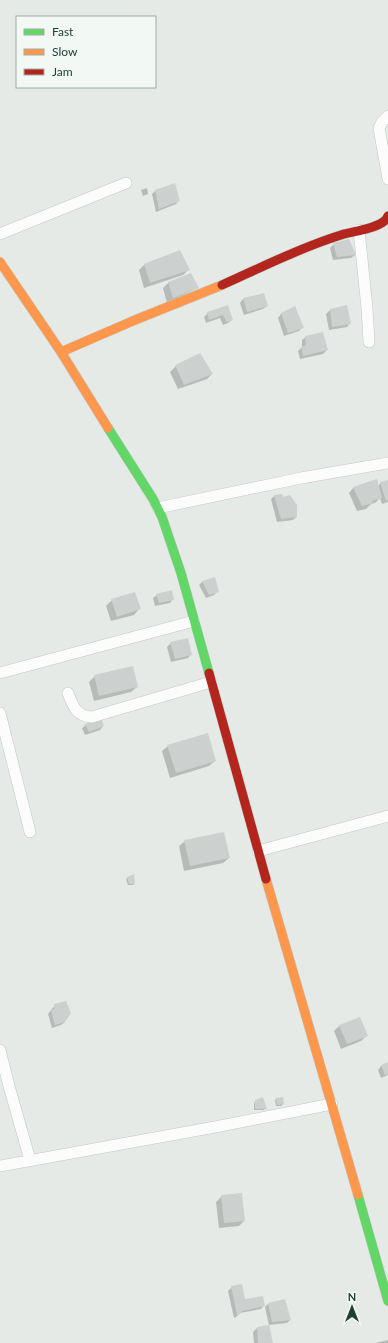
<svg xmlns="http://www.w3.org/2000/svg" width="388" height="1343" font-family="Lato,sans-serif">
	<rect width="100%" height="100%" fill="#e5eae7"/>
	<!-- shadow -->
	<path fill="#0003" d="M147,188L148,194L143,196L141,190Z
		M156,190L179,200L176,204L156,212L152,194Z
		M334,244L355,255L351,258L333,260L330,248Z
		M144,265L188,270L183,275L144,288L139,270Z
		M169,282L198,288L167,303L163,288Z
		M263,294L267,306L263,309L244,315L240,303L243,299Z
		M227,306L232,320L228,323L223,325L220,318L206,323L204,317L208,313Z
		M346,306L350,323L347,327L329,330L326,314L330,310Z
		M295,308L303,327L299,331L284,336L278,318L281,314Z
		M306,337L327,350L323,354L300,359L298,351L302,347V340Z
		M176,366L212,374L207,379L178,389L170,372Z
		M388,481V502L382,504L380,498L375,503L371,504L366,509L357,511L349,493L354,487L378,486L381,483Z
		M274,496L296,517L293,520L277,522L271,499Z
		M215,578L218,591L214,595L206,598L199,585L202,582Z
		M157,595L173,599L170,603L155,606L153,598Z
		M112,600L139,609L134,615L111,621L106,606Z
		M171,643L191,654L188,658L171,662L167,647Z
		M95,676L137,687L131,692L94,701L89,682Z
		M86,725L103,726L100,730L85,735L82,728Z
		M168,746L215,761L209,766L170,778L162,751Z
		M185,841L229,858L223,863L184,871L179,846Z
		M128,878L134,884L133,885H128L126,879Z
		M55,1005L65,1022L61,1025L52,1028L48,1014Z
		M339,1026L366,1036L361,1041L341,1049L334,1031Z
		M388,1063V1075L381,1078L378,1070L381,1066Z
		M276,1099L283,1104L281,1106H276L275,1100Z
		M256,1101L266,1108L264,1110H254V1103Z
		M222,1196L244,1221L239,1226L219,1228L216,1202Z
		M232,1287L245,1301L264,1305L261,1309L240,1313L236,1317L234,1318L228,1291Z
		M268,1304L290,1320L287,1323L269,1325L265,1307Z
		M268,1326L272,1343H254L253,1332L257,1328Z
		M388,1340V1343H375Z"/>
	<!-- building -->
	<path fill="#ccd1cf" d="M175,183L180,201L159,209L155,190Z
		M349,239L356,255L337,257L333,243Z
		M180,250L190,270L150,283L144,264Z
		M191,273L199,288L173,298L168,282Z
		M264,293L268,306L247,312L243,298Z
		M228,305L233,320L227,322L223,315L209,320L207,312Z
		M347,305L351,324L332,327L330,309Z
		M295,306L304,328L288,333L281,313Z
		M323,332L328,350L303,356L301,347L306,345L305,336Z
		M200,353L213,374L184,385L175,365Z
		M377,479L382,498L372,501L373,503L362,506L353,487Z
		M388,480V500L386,501L380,482Z
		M282,494L283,497L290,495L297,505V517L281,519L274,495Z
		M215,577L219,592L209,595L202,581Z
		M172,590L174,600L159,603L156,594Z
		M135,592L141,609L117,617L111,599Z
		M188,638L192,655L175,659L170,642Z
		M133,666L138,687L99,696L94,675Z
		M101,717L104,726L89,732L85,724Z
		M208,733L216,761L176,773L167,745Z
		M224,832L230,858L190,866L184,840Z
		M134,874L135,884H129L127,877Z
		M66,1001L71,1013L65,1022L55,1025L51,1010L54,1009V1004Z
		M360,1017L368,1036L347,1044L339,1025Z
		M388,1062V1074L385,1075L381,1065Z
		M263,1097L267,1109H255V1100Z
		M283,1097L284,1104L277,1105L276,1098Z
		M242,1193L245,1221L224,1223L221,1195Z
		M242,1284L245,1299L263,1296L265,1306L242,1311L241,1314L237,1315L231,1286Z
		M285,1299L291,1320L272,1322L268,1303Z
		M269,1325L273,1343H258L257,1327Z"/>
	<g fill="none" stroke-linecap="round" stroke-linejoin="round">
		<defs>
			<path id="street" d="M388,116L382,122L379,128L388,179
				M359,230L367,308L369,342
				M0,234L126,183
				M158,508L301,478L388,463
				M0,673L194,621
				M68,693C73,706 76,716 92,717L211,682
				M0,713L30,832
				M258,851L388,816
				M0,1050L9,1086L30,1160
				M0,1166L215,1127L332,1104"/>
			<path id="fast" d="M108,428L153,499L162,517L181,573L209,673
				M358,1195L388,1301"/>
			<path id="slow" d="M0,262L61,352L108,428
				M61,352L135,320L222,285
				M266,879L358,1195"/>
			<path id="jam" d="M222,285C262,267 302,247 344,234C355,231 384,228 388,216
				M209,673L266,879"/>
		</defs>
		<!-- street casing -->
		<use href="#street" stroke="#c2c7c4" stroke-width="12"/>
		<!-- fast casing -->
		<use href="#fast" stroke="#c0c8c4" stroke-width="10"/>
		<!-- slow casing -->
		<use href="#slow" stroke="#c0c8c4" stroke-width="10"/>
		<!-- jam casing -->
		<use href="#jam" stroke="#c0c8c4" stroke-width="10"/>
		<!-- street -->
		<use href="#street" stroke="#fbfcfb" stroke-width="11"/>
		<!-- fast -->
		<use href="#fast" stroke="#63d668" stroke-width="9"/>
		<!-- slow -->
		<use href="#slow" stroke="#ff974d" stroke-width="9"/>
		<!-- jam -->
		<use href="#jam" stroke="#b3261e" stroke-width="9"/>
	</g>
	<!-- legend -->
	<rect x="16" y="16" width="140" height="72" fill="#f2f9f5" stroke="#9eaea8"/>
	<rect x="24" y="29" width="20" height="6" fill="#63d668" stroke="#9eaea8"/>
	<text x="52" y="36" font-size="12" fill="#213e35">Fast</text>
	<rect x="24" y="49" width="20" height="6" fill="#ff974d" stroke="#9eaea8"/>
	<text x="52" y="56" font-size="12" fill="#213e35">Slow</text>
	<rect x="24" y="69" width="20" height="6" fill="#b3261e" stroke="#9eaea8"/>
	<text x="52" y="76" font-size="12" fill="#213e35">Jam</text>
	<!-- north arrow -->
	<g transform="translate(352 1307)" stroke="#f2f9f5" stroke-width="3" paint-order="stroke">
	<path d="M0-3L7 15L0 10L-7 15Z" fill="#213e35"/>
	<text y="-6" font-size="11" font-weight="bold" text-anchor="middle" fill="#213e35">N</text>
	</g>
</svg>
